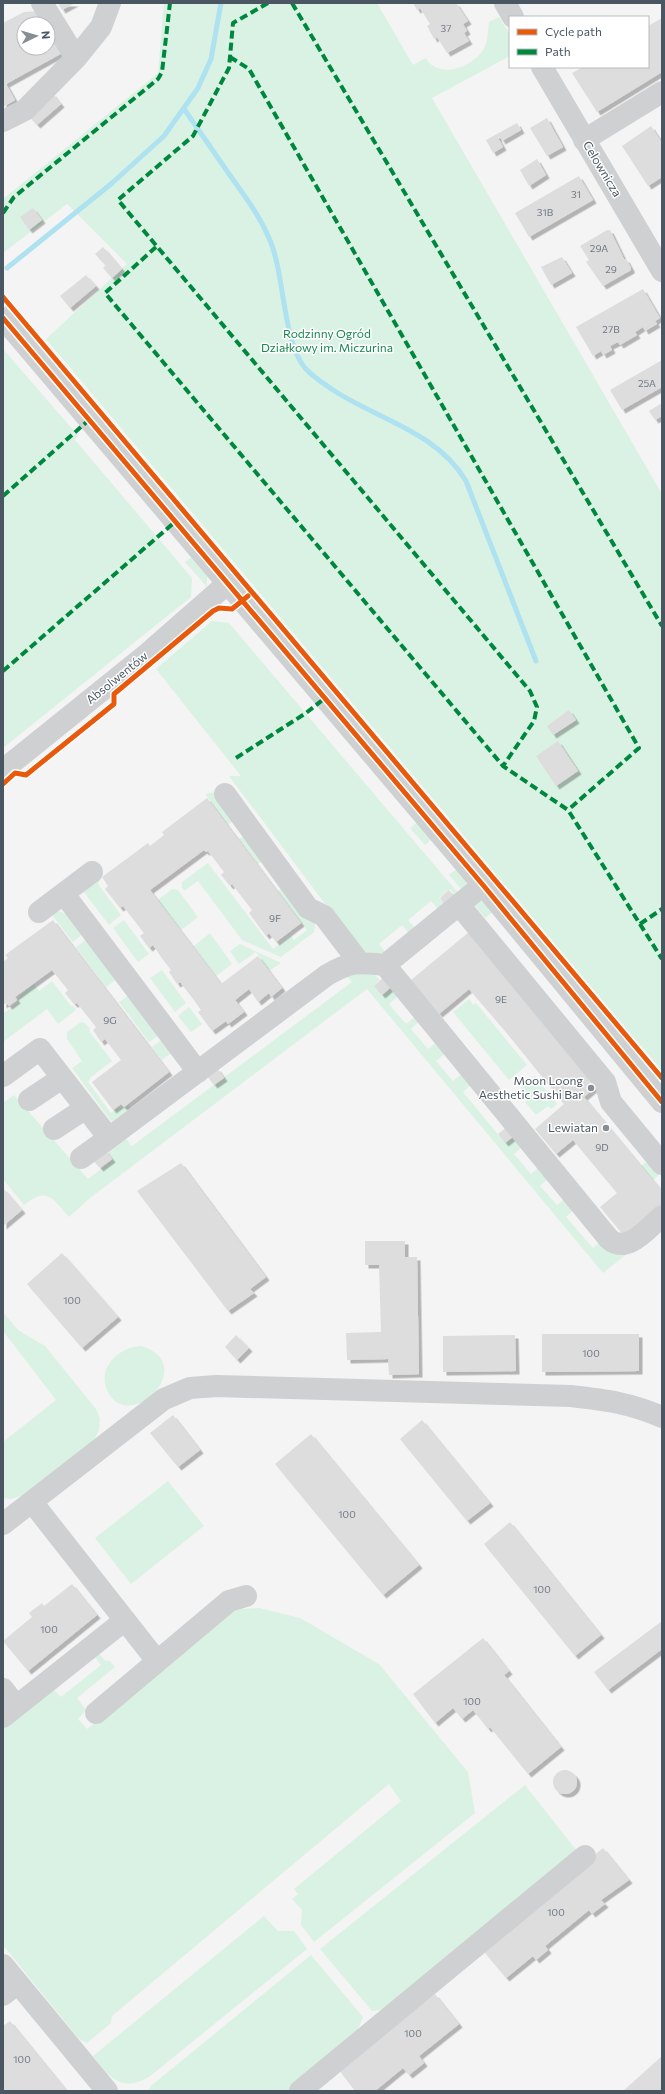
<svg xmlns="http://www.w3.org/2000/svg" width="665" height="2094" font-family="Commissioner,sans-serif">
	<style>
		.green { fill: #d9f2e3 }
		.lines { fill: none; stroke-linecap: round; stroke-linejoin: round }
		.stream { stroke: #aee2f0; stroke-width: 5 }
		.building { fill: #ddddde; fill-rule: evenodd; filter: url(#shadow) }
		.minor { stroke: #ced0d2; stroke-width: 22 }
		.quiet { stroke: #00873e; stroke-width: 4; stroke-dasharray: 8 4; stroke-linecap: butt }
		.cycleway-casing { stroke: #fff; stroke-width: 8 }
		.cycleway { stroke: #e8590c; stroke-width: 5 }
		.poi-dot { fill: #868d94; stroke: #fff; stroke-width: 1.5 }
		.labels { text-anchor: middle; stroke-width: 3; stroke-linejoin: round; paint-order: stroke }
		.number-label { font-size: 10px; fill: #707881 }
		.street-label { font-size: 12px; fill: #4a5661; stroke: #fff }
		.park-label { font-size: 12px; fill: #17864f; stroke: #fff }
		.poi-label { font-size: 12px; fill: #4a5661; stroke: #fff; text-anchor: end }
	</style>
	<defs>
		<filter id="shadow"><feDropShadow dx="3.5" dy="3.5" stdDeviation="0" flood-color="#0004"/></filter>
	</defs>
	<rect width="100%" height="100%" fill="#f4f4f4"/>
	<path class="green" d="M 164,3 L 377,3 L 413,65 L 426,58 C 427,60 429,64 432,65 C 449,78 480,62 486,44 C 488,37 488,29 489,22 L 499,17 L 510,35 L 510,56 L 432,98 L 662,494 L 662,1071 L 46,339 L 127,264 L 67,204 L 3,253 L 3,199 L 158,73 Z
		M 3,349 L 75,432 L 78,436 L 75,440 L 192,578 L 191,597 L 3,748 Z
		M 194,555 L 207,571 L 207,587 L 185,562 Z
		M 212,621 L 229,623 L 459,894 L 457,898 L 450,889 L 439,898 L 447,907 L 441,912 L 431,901 L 408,920 L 418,932 L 412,937 L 402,925 L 379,944 L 386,953 L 371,954 L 359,949 L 229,776 L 241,776 L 156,669 Z
		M 215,792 L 236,819 L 228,825 L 205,794 Z
		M 419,821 L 433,838 L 425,845 L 410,828 Z
		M 247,834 L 265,859 L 258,864 L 239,839 Z
		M 208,863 L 273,949 L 291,936 L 294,940 L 307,930 L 278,891 L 286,885 L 315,925 L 314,932 L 281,957 L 242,940 L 198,881 L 184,891 L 182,887 L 182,882 Z
		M 458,868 C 465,877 470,881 464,892 L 449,875 Z
		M 98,873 L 101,878 L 98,884 L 121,915 L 109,925 L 80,887 Z
		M 172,889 L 178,890 L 198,917 L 181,930 L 158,900 Z
		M 481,901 L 489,904 L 494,911 L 485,918 L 473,903 Z
		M 56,910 L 68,915 L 83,934 L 73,942 L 49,911 Z
		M 124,920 L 149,954 L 138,962 L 113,928 Z
		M 210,933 L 232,964 L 216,976 L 194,946 Z
		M 87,939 L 117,979 L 106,987 L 76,947 Z
		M 240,944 L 281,963 L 269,971 L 256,952 L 239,964 L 230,951 Z
		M 162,970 L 186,1003 L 175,1012 L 150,978 Z
		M 352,972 L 374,974 L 380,980 L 374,986 L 382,995 L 392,987 L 399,995 L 389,1004 L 406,1024 L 417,1015 L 421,1020 L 411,1029 L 428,1049 L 438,1041 L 447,1052 L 436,1061 L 453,1081 L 464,1072 L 473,1083 L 463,1092 L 505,1143 L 516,1135 L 524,1145 L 514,1154 L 531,1174 L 541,1165 L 550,1177 L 540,1186 L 557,1205 L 567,1197 L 576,1208 L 566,1217 L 593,1248 L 603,1240 L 632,1250 L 603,1273 L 367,989 L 90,1198 L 69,1217 C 52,1198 48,1186 24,1205 L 3,1179 L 3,1103 L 14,1095 L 88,1179 L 113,1160 L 105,1149 L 124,1136 L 132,1146 L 352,982 L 347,976 Z
		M 52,981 L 71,1006 L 73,1006 L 76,1010 L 58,1024 L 47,1009 L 3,1042 L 3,1014 L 18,1002 L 18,997 L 34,984 L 39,991 Z
		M 129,995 L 159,1035 L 149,1042 L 119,1002 Z
		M 469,999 L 473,1005 L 476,1003 L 527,1065 L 509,1080 L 453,1012 Z
		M 189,1007 L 202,1024 L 191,1032 L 178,1016 Z
		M 81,1022 L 85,1023 L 90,1029 L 89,1031 L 112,1061 L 91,1077 L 88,1082 L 111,1113 L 119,1107 L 124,1108 L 128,1105 L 131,1108 L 114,1121 L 111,1121 L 72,1068 L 82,1061 L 67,1039 L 67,1032 Z
		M 161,1040 L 171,1053 L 162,1060 L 152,1047 Z
		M 535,1076 L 557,1104 L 551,1109 L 548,1106 L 536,1115 L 525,1102 L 530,1098 L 521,1088 Z
		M 647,1161 L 659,1175 L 653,1180 L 641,1166 Z
		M 3,1312 L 18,1330 L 45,1346 L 96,1409 L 100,1419 L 99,1430 L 94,1440 L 23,1495 L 11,1499 L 3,1498 L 3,1442 L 56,1400 L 3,1331 Z
		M 141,1346 C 198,1363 136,1429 111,1397 C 93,1373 116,1347 141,1346 Z
		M 168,1481 L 204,1526 L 131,1584 L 95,1538 Z
		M 259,1608 L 300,1618 L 379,1664 L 468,1772 L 475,1813 L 314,1942 L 301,1925 L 302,1910 L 292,1899 L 298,1894 L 294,1889 L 401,1801 L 389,1784 L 112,2016 L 111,2023 L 87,2043 L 79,2039 L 3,1945 L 3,1727 L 53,1689 L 61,1697 L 101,1665 L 94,1656 L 97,1651 L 105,1661 L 110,1661 L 115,1667 L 77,1698 L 86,1710 L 78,1719 L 87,1729 L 230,1612 L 240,1609 Z
		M 525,1785 L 581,1856 L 393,2008 L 372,2011 L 320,1949 Z
		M 264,1916 L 278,1931 L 294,1931 L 307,1949 L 149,2077 C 120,2093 110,2077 93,2056 Z
		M 311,1955 L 363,2017 L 355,2037 L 292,2091 L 147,2091 L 152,2085 Z"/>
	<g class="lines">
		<path class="stream" d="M 184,109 C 201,133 217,157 234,181 C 247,199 260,217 269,238 C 285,273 282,340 305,368 C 313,377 323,383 333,390 C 379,420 437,432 466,481 L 536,661
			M 7,268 L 111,184 L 164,136 L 198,88 L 211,59 L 221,3"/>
	</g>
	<path class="building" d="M 58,3 L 75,3 L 62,10 Z
		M 413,3 L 456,3 L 468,21 L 463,24 L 467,31 L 464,33 L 469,41 L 447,53 L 437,37 L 434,39 L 427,26 L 430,24 L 420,8 L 417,10 Z
		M 43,11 L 64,52 L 6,84 L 15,100 L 3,107 L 3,23 L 24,12 ZM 24,24 L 48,24 L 48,48 L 24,48 Z
		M 662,18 L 662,72 L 597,112 L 572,73 L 583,67 L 648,67 L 648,26 Z
		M 52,93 L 61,104 L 37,125 L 27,114 Z
		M 547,118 L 563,147 L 547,156 L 530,128 Z
		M 517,123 L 521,130 L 502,141 L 500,137 L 498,138 L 503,147 L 493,153 L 486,140 Z
		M 651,126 L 662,143 L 662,177 L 648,186 L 622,146 Z
		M 537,159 L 546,175 L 529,186 L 520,170 Z
		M 579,176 L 593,200 L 529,237 L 515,213 Z
		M 33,208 L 42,220 L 29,230 L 20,217 Z
		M 607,230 L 610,230 L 624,259 L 626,259 L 631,268 L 631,270 L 603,286 L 586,262 L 589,260 L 580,246 Z
		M 103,247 L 122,269 L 112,278 L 103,268 L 106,265 L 95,254 Z
		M 562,257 L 572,273 L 551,285 L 541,267 Z
		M 86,275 L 96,286 L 70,308 L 60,296 Z
		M 643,289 L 660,318 L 655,321 L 657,324 L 645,331 L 643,327 L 635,332 L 637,335 L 620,345 L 618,342 L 610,346 L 612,350 L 603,355 L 601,351 L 593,356 L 576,327 Z
		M 662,360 L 662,387 L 622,410 L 610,390 Z
		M 662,403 L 662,416 L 655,420 L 649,411 Z
		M 569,710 L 576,720 L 553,735 L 547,726 Z
		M 558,741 L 578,771 L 556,786 L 536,756 Z
		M 207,798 L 301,923 L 276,942 L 269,933 L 266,936 L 249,913 L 252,910 L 232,884 L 230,886 L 221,875 L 224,872 L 208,851 L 206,852 L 204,850 L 150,890 L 221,984 L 258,956 L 282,988 L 271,997 L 269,993 L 258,1002 L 249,989 L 235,1000 L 244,1012 L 228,1024 L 226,1021 L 212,1031 L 198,1012 L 201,1010 L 194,1000 L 180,982 L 177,984 L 169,972 L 171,970 L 161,957 L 153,945 L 149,948 L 140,936 L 144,933 L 123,906 L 120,908 L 105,889 L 108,886 L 102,877 L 148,843 L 150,846 L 164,835 L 162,832 Z
		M 449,890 L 454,896 L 444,904 L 440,898 Z
		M 53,920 L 169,1072 L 124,1107 L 121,1104 L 113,1110 L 92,1082 L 121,1060 L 105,1039 L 101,1042 L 93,1030 L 96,1027 L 77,1003 L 74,1004 L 65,993 L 68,990 L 52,970 L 15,997 L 17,1000 L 9,1006 L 6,1003 L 3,1005 L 3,962 L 8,958 L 5,955 Z
		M 469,932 L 597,1086 L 584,1097 L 662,1191 L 662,1208 L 626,1238 L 600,1207 L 617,1193 L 573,1140 L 556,1154 L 535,1129 L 564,1104 L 506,1032 L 469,989 L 439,1014 L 411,980 Z
		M 383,978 L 391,987 L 382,995 L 374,986 Z
		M 217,1068 L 224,1078 L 214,1085 L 207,1076 Z
		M 507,1127 L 514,1136 L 505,1143 L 498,1134 Z
		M 105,1150 L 112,1159 L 100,1168 L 92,1159 Z
		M 181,1163 L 266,1277 L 250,1289 L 254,1293 L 228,1311 L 137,1191 Z
		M 3,1188 L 22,1210 L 3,1226 Z
		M 365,1241 L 405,1241 L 405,1257 L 417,1257 L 419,1374 L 389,1375 L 388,1359 L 347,1360 L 346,1333 L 381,1332 L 379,1265 L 365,1265 Z
		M 62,1253 L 118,1317 L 82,1348 L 27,1284 Z
		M 542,1334 L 639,1334 L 639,1371 L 542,1372 Z
		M 236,1335 L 249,1348 L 237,1360 L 225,1347 Z
		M 515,1335 L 516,1371 L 443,1372 L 443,1336 Z
		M 173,1415 L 200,1450 L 178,1467 L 150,1433 Z
		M 422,1420 L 490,1503 L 467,1521 L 400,1439 Z
		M 311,1434 L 419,1565 L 383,1595 L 275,1464 Z
		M 510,1522 L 601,1635 L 575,1656 L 484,1544 Z
		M 72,1584 L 97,1615 L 28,1671 L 3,1641 L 32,1617 L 29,1613 L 42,1603 L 44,1606 Z
		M 662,1621 L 662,1649 L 608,1690 L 594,1672 Z
		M 483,1638 L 509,1671 L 504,1675 L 561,1747 L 528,1774 L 490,1727 L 488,1729 L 473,1710 L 462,1719 L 453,1708 L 435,1723 L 413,1694 Z
		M553 1782a12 12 0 1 1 24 0a12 12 0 1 1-24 0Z
		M 603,1848 L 629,1880 L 601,1900 L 605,1904 L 592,1914 L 589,1910 L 545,1946 L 548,1950 L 536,1960 L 533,1956 L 506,1978 L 481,1948 Z
		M 435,1994 L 459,2024 L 419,2056 L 424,2063 L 409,2075 L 403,2068 L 375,2091 L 355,2091 L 339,2070 Z
		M 10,2021 L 67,2091 L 3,2091 L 3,2026 Z
		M 662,2056 L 662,2088 L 658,2091 L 623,2091 Z"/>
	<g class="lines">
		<path class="minor" d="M 505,3 L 513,17
			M 76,58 L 101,27 L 110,3
			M 542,67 L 662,271
			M 3,121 L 25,110 L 76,58 L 42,3
			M 584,140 L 662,92
			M 3,318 L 483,885 L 662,1102
			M 3,770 L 147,654 L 228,583
			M 225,794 L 308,908 L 324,916 L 359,962
			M 64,894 L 198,1072
			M 460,906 L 605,1082 L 611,1102 L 662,1164
			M 39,912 L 92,872
			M 385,965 L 609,1239 C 627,1255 648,1228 662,1216
			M 3,1076 L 40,1049 L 109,1138 L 327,975 C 352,961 357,962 385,965 L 483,885
			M 29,1100 L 62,1078
			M 54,1129 L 86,1108
			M 81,1158 L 109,1138
			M 32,1502 L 157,1661
			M 3,1524 L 164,1399 L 190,1388 L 216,1386 L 571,1396 C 606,1400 630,1403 662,1417
			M 3,1689 L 16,1706
			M 96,1713 L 229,1601 L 246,1596
			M 3,1717 L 125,1620
			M 3,1965 L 107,2091
			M 3,1995 L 18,1983
			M 300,2091 L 585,1856"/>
		<path class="quiet" d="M 268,3 L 233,23 L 229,68 L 193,136 L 118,200 L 530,691 L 537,707 L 534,721 L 503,766
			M 292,3 L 662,626
			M 230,57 L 249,69 L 639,748 L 568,810
			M 3,213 L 14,197 L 158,79 L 162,72 L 170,3
			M 156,247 L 105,293 L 503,766 L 568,810 L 662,959
			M 3,496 L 90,419
			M 3,671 L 176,521
			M 236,758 L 306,713 L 325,698
			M 640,924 L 662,909"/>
		<defs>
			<path id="cycleway" d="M 3,297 L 662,1078
				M 3,318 L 483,885 L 662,1102
				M 3,784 L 15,773 L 26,775 L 114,704 L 114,694 L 213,611 L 219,608 L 232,609 L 248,596"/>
		</defs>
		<use href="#cycleway" class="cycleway-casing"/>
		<use href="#cycleway" class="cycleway"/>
	</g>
	<g class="poi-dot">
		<circle cx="591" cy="1088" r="4"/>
		<circle cx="606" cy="1128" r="4"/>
	</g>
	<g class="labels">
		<g class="number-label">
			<text x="446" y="32">37</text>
			<text x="576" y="198">31</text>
			<text x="545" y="216">31B</text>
			<text x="599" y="252">29A</text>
			<text x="611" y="273">29</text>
			<text x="611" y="333">27B</text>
			<text x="647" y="387">25A</text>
			<text x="275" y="922">9F</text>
			<text x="501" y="1003">9E</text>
			<text x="110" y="1024">9G</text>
			<text x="602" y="1151">9D</text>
			<text x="72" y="1304">100</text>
			<text x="591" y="1357">100</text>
			<text x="347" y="1518">100</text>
			<text x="542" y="1593">100</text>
			<text x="49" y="1633">100</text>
			<text x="472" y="1705">100</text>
			<text x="556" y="1916">100</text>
			<text x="413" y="2037">100</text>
			<text x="22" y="2063">100</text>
		</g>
		<g class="street-label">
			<text transform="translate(602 169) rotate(59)" y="4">Celownicza</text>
			<text transform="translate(117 678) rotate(-39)" y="4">Absolwentów</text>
		</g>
		<g class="park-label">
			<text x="327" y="338">Rodzinny Ogród<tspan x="327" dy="14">Działkowy im. Miczurina</tspan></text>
		</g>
		<g class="poi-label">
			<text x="583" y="1085">Moon Loong<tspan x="583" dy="14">Aesthetic Sushi Bar</tspan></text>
			<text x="598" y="1132">Lewiatan</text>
		</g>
	</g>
	<rect width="665" height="2094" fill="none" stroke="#4a5661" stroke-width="8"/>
	<rect x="509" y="16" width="140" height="52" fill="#ffffff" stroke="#b7bbc0"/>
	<rect x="517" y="29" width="20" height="6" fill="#e8590c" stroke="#b7bbc0"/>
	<text x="545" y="36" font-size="12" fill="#4a5661">Cycle path</text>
	<rect x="517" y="49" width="20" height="6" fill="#00873e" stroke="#b7bbc0"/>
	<text x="545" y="56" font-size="12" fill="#4a5661">Path</text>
	<g transform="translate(36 36) rotate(85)"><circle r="19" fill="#ffffff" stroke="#b7bbc0"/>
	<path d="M0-3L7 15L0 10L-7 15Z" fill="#868d94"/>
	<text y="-6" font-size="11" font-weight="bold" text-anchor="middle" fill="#4a5661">N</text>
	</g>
</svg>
